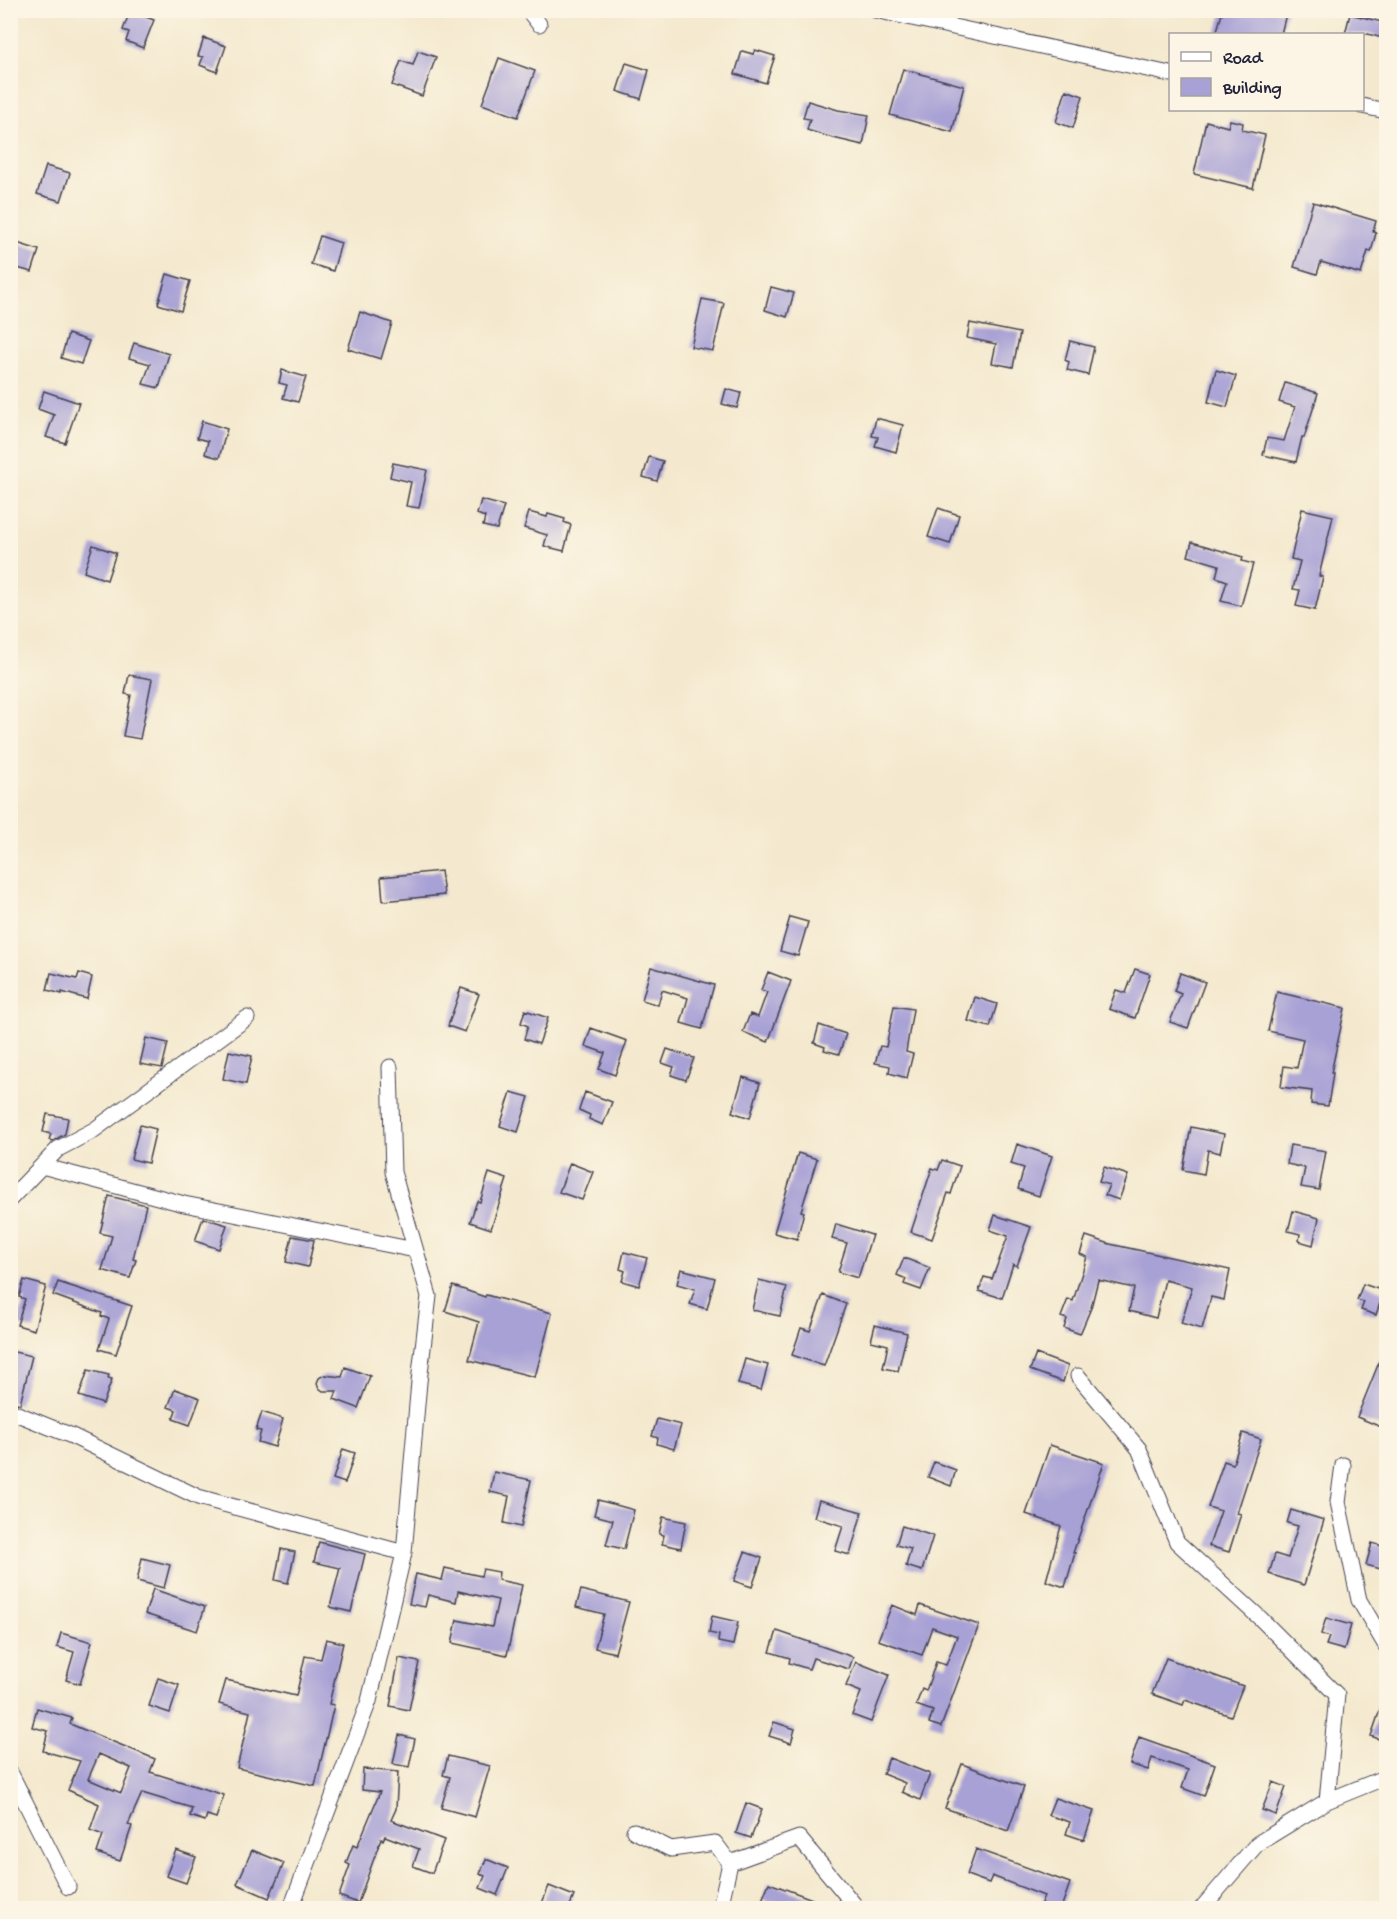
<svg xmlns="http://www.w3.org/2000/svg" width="1397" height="1919" font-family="'Gochi Hand',sans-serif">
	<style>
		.building { fill: #a8a1d5; fill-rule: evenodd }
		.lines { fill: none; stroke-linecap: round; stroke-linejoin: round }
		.street-casing { stroke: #424051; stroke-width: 17 }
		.street { stroke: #fff; stroke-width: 15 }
	</style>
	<rect width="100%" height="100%" fill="#fcf5e5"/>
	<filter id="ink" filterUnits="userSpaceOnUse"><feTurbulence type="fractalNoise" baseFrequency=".0167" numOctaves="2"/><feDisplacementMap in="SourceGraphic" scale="12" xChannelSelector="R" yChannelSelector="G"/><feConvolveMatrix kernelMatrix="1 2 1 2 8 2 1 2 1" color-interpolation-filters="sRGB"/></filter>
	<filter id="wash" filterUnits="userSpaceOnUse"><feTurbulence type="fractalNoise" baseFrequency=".008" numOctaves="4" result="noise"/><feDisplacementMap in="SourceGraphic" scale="24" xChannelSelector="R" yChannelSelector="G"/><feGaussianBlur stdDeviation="1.35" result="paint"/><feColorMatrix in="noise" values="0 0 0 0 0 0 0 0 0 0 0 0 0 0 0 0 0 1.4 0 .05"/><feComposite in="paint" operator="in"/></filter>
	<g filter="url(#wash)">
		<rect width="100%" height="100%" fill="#f4e9ce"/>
		<g id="blocks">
			<path class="building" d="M 1223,10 L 1287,10 L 1281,34 L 1216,34 Z
				M 130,11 L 154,20 L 143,48 L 126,41 L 129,32 L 123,30 Z
				M 1350,14 L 1386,23 L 1386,39 L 1368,34 L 1345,34 Z
				M 204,38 L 226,46 L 217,72 L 200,65 L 203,57 L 198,56 Z
				M 755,50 L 775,56 L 766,83 L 735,74 L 742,51 L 753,54 Z
				M 418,51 L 436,57 L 422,96 L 392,85 L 401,61 L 413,65 Z
				M 499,58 L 535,71 L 518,117 L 482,104 Z
				M 626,63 L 649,70 L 641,99 L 617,91 Z
				M 903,69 L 964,86 L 952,132 L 890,115 Z
				M 1066,90 L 1083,96 L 1073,128 L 1056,122 Z
				M 808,101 L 838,110 L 869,115 L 863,145 L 833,138 L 807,130 L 810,119 L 803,118 Z
				M 1230,120 L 1243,123 L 1242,130 L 1265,135 L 1253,188 L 1194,174 L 1206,121 L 1228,127 Z
				M 46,166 L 70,173 L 61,201 L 37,194 Z
				M 1313,202 L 1376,221 L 1373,232 L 1376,233 L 1371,252 L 1368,251 L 1361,274 L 1321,262 L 1317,274 L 1294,267 Z
				M 320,236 L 341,243 L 333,271 L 311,264 Z
				M 17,243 L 39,250 L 32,272 L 10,266 Z
				M 167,274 L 190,281 L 181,311 L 158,304 Z
				M 771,287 L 794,293 L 787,317 L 765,310 Z
				M 702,299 L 724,303 L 713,351 L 691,347 Z
				M 360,312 L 392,323 L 381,359 L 348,349 Z
				M 970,323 L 1020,333 L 1013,367 L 992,363 L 996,344 L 967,338 Z
				M 68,334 L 89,341 L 81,364 L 61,358 Z
				M 1070,341 L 1094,347 L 1088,375 L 1067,370 L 1069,362 L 1065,360 Z
				M 134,343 L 169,354 L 159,388 L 143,384 L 150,364 L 129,358 Z
				M 282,370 L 306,377 L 298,402 L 283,398 L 287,385 L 279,383 Z
				M 1216,370 L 1236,376 L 1227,407 L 1208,402 Z
				M 1285,383 L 1318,393 L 1304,438 L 1302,437 L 1296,462 L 1263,455 L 1267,438 L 1284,441 L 1295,407 L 1279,402 Z
				M 726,389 L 741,393 L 737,408 L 722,404 Z
				M 44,391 L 79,403 L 65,443 L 46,437 L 54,415 L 38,409 Z
				M 876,418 L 903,425 L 896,452 L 875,446 L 878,437 L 872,436 Z
				M 202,421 L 227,429 L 219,458 L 205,454 L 208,441 L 197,438 Z
				M 649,457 L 663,461 L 657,481 L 643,477 Z
				M 393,463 L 427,470 L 419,508 L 406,506 L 411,482 L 390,477 Z
				M 481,500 L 504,506 L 497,529 L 483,526 L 485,517 L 477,514 Z
				M 938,508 L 959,515 L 950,544 L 928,537 Z
				M 1302,509 L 1333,516 L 1319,576 L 1323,577 L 1315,610 L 1296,606 L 1300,590 L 1293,589 L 1300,561 L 1291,559 Z
				M 529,512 L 547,517 L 548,514 L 565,519 L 564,522 L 571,525 L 564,551 L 544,546 L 547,535 L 524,528 Z
				M 1192,542 L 1243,557 L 1242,561 L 1253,564 L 1241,606 L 1221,601 L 1227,581 L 1216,577 L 1219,565 L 1188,556 Z
				M 93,545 L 116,553 L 107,580 L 84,572 Z
				M 129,675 L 152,679 L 140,739 L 123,736 L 131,695 L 125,694 Z
				M 441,871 L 444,895 L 383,901 L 381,877 Z
				M 790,917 L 808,922 L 798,956 L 780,951 Z
				M 651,967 L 714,985 L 702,1029 L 681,1023 L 688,998 L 662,990 L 658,1005 L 642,1000 Z
				M 1135,969 L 1150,974 L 1135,1018 L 1109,1009 L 1116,990 L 1126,993 Z
				M 768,972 L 791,981 L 768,1042 L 743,1032 L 750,1014 L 758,1017 L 767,992 L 761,990 Z
				M 51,973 L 77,979 L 79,973 L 92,977 L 87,999 L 62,992 L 62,994 L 47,990 Z
				M 1180,973 L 1205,982 L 1188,1028 L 1170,1022 L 1181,994 L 1174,991 Z
				M 461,988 L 479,994 L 465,1032 L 448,1026 Z
				M 1277,992 L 1345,1008 L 1331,1073 L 1333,1073 L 1328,1106 L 1311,1104 L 1312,1091 L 1281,1087 L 1284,1066 L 1297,1068 L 1303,1039 L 1268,1031 Z
				M 975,997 L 997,1004 L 990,1027 L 968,1021 Z
				M 894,1006 L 913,1009 L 906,1052 L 913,1054 L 907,1078 L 889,1073 L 890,1066 L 875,1063 L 880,1046 L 886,1047 Z
				M 525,1010 L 548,1018 L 539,1044 L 524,1039 L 528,1026 L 521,1023 Z
				M 819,1025 L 846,1034 L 839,1054 L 824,1050 L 825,1047 L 814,1043 Z
				M 591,1028 L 627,1041 L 615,1075 L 599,1069 L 605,1053 L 585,1046 Z
				M 146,1038 L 168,1043 L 162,1068 L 140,1064 Z
				M 667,1049 L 694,1058 L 686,1080 L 671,1075 L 674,1067 L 662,1063 Z
				M 229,1051 L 252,1056 L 246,1084 L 223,1079 Z
				M 743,1077 L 760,1083 L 750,1118 L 732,1112 Z
				M 511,1092 L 529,1097 L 518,1132 L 500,1126 Z
				M 585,1092 L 612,1102 L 603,1125 L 589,1119 L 590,1115 L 579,1110 Z
				M 47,1114 L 68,1118 L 65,1134 L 53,1141 L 49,1140 L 51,1134 L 43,1132 Z
				M 140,1125 L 156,1129 L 148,1163 L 131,1159 Z
				M 1191,1127 L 1224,1134 L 1220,1153 L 1208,1150 L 1204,1174 L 1183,1170 Z
				M 1017,1144 L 1052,1156 L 1039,1196 L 1018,1189 L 1024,1168 L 1011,1164 Z
				M 1290,1145 L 1326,1151 L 1319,1190 L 1301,1187 L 1305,1168 L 1287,1164 Z
				M 798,1153 L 817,1159 L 801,1211 L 804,1212 L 797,1239 L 774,1233 Z
				M 942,1160 L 960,1166 L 951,1194 L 948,1193 L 932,1239 L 911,1232 L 932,1168 L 938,1170 Z
				M 570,1163 L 593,1172 L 582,1200 L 559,1192 Z
				M 1104,1167 L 1128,1175 L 1119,1200 L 1105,1195 L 1109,1185 L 1099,1182 Z
				M 489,1173 L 507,1179 L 491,1229 L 470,1222 L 477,1201 L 480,1202 Z
				M 109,1196 L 146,1205 L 133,1259 L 136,1260 L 130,1278 L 102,1270 L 112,1236 L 100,1233 Z
				M 1293,1211 L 1319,1218 L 1313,1245 L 1299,1241 L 1300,1234 L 1288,1231 Z
				M 995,1215 L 1031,1227 L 1017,1266 L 1013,1264 L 1002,1298 L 979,1291 L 984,1277 L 992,1279 L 1008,1236 L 990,1230 Z
				M 203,1218 L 227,1225 L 219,1249 L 195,1241 Z
				M 836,1224 L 872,1235 L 858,1278 L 838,1272 L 847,1243 L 832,1239 Z
				M 292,1236 L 314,1240 L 308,1267 L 286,1262 Z
				M 1086,1236 L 1110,1244 L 1230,1270 L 1224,1300 L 1211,1297 L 1202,1329 L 1181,1323 L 1192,1287 L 1165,1280 L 1156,1318 L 1129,1311 L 1134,1288 L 1098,1280 L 1091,1308 L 1080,1334 L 1064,1328 L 1067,1319 L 1061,1317 L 1068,1299 L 1073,1301 L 1087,1257 L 1080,1254 Z
				M 624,1252 L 647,1258 L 639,1286 L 622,1281 L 625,1271 L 620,1269 Z
				M 904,1258 L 930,1268 L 921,1290 L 904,1284 L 906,1279 L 897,1275 Z
				M 681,1269 L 715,1278 L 707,1309 L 690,1304 L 695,1289 L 677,1284 Z
				M 24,1280 L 46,1286 L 34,1330 L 17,1325 L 25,1299 L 19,1297 Z
				M 759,1280 L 787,1287 L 780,1316 L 752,1310 Z
				M 58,1282 L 132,1306 L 116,1354 L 99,1349 L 109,1319 L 101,1316 L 102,1313 L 53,1295 Z
				M 1363,1284 L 1384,1291 L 1376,1315 L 1361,1310 L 1364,1302 L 1357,1300 Z
				M 453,1286 L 485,1297 L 486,1295 L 552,1313 L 535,1377 L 469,1360 L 479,1322 L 445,1311 Z
				M 823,1295 L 846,1304 L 824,1366 L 792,1355 L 801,1328 L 810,1331 Z
				M 875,1325 L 907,1333 L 898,1371 L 883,1368 L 888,1345 L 871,1341 Z
				M 1386,1345 L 1386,1429 L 1357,1417 Z
				M 10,1351 L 32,1356 L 20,1404 L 10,1401 Z
				M 1036,1354 L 1068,1366 L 1063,1382 L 1030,1370 Z
				M 745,1359 L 768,1365 L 761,1390 L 738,1384 Z
				M 345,1367 L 370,1376 L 358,1408 L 334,1399 L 337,1391 L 323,1391 L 319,1388 L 317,1383 L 319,1378 L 324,1375 L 342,1377 Z
				M 88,1370 L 109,1375 L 108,1378 L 112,1379 L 103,1404 L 79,1396 Z
				M 175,1389 L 200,1398 L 190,1425 L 173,1419 L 176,1410 L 168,1407 Z
				M 262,1412 L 283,1419 L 275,1447 L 258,1442 L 261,1431 L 256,1430 Z
				M 657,1419 L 681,1425 L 674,1449 L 657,1444 L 658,1438 L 652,1436 Z
				M 1243,1433 L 1261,1439 L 1237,1513 L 1241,1514 L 1229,1552 L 1209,1546 L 1221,1511 L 1208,1507 L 1224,1461 L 1233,1464 Z
				M 1050,1445 L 1104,1463 L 1073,1553 L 1075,1553 L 1065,1587 L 1046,1581 L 1061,1526 L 1026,1514 Z
				M 343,1449 L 355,1453 L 345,1483 L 333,1479 Z
				M 934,1462 L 956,1470 L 951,1486 L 928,1477 Z
				M 494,1472 L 531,1480 L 521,1527 L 504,1523 L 509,1496 L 490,1492 Z
				M 598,1500 L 634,1510 L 624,1549 L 606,1545 L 613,1520 L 594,1515 Z
				M 819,1500 L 862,1512 L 850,1555 L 835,1551 L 843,1526 L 814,1517 Z
				M 1291,1510 L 1324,1520 L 1304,1585 L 1269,1574 L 1275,1554 L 1288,1558 L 1298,1526 L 1287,1523 Z
				M 663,1517 L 686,1522 L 681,1548 L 662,1544 L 664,1535 L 659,1534 Z
				M 902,1526 L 933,1536 L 922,1571 L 906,1566 L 911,1549 L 896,1545 Z
				M 319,1542 L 365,1554 L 351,1612 L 330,1607 L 340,1568 L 314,1562 Z
				M 1372,1543 L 1386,1547 L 1381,1569 L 1366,1565 Z
				M 281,1549 L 295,1552 L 288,1583 L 275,1580 Z
				M 745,1552 L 762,1558 L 752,1587 L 734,1581 Z
				M 142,1558 L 170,1565 L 164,1588 L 137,1581 Z
				M 445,1568 L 481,1576 L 483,1569 L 499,1572 L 498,1580 L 522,1585 L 507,1655 L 452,1643 L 457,1620 L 492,1627 L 498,1600 L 458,1591 L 456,1602 L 428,1595 L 425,1607 L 409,1604 L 416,1574 L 442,1580 Z
				M 153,1589 L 205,1607 L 197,1631 L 145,1614 Z
				M 581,1590 L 629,1602 L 615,1653 L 595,1648 L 604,1614 L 576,1607 Z
				M 892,1605 L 917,1615 L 920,1605 L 979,1625 L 941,1727 L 929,1723 L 933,1711 L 916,1705 L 922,1689 L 926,1691 L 936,1662 L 946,1665 L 957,1636 L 932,1627 L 922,1655 L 878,1640 Z
				M 712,1616 L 738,1622 L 733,1645 L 718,1642 L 719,1635 L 709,1633 Z
				M 1326,1618 L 1351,1625 L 1344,1650 L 1326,1645 L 1329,1637 L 1321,1634 Z
				M 777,1631 L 853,1657 L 849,1669 L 813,1658 L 809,1669 L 789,1663 L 790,1658 L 770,1652 Z
				M 61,1633 L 92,1642 L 80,1684 L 66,1680 L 74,1652 L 57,1647 Z
				M 326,1639 L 343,1643 L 329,1704 L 334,1705 L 315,1786 L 237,1768 L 250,1712 L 219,1704 L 226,1680 L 296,1696 L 305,1656 L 321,1659 Z
				M 399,1658 L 419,1662 L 409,1710 L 390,1706 Z
				M 1166,1658 L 1243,1686 L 1231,1716 L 1185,1700 L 1183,1705 L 1152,1694 Z
				M 856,1662 L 889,1675 L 871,1722 L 852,1715 L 861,1692 L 846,1686 Z
				M 158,1678 L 179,1685 L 170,1713 L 149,1706 Z
				M 1384,1698 L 1386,1698 L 1386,1742 L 1371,1736 Z
				M 37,1708 L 72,1718 L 70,1724 L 155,1759 L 150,1772 L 224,1795 L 216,1818 L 207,1815 L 205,1821 L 190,1816 L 192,1808 L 142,1793 L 128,1825 L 132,1826 L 120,1861 L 97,1853 L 103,1835 L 90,1830 L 99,1804 L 68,1790 L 80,1761 L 43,1751 L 48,1731 L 32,1727 ZM 99,1754 L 131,1768 L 121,1793 L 88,1779 Z
				M 774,1722 L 795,1729 L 791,1743 L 769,1736 Z
				M 399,1735 L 415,1739 L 409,1767 L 393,1764 Z
				M 1139,1737 L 1215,1764 L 1204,1796 L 1182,1788 L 1188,1770 L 1152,1758 L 1148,1770 L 1130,1764 Z
				M 448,1756 L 490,1766 L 475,1817 L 441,1808 L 450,1777 L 443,1775 Z
				M 889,1758 L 930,1774 L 920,1800 L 902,1792 L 905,1783 L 883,1774 Z
				M 962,1764 L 1024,1787 L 1008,1831 L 945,1808 Z
				M 363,1769 L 398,1772 L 396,1809 L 391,1820 L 444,1840 L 432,1873 L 413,1866 L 419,1849 L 385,1836 L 383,1840 L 381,1839 L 358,1903 L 339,1896 L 350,1865 L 346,1863 L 353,1845 L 357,1847 L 380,1792 L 362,1790 Z
				M 1273,1782 L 1286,1787 L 1276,1815 L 1262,1810 Z
				M 1055,1798 L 1094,1811 L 1084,1840 L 1066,1834 L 1070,1822 L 1048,1815 Z
				M 746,1803 L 762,1809 L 751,1838 L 736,1833 Z
				M 976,1849 L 1070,1883 L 1061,1908 L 1039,1908 L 1044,1896 L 992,1876 L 989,1883 L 967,1875 Z
				M 176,1850 L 196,1857 L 186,1883 L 166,1876 Z
				M 252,1850 L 284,1863 L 269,1898 L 237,1884 Z
				M 486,1859 L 508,1868 L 497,1895 L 480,1888 L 485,1876 L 480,1874 Z
				M 769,1883 L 834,1907 L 834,1908 L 786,1908 L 762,1900 Z
				M 549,1886 L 574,1896 L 569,1908 L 540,1908 Z"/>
		</g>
	</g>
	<g filter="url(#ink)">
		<use href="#blocks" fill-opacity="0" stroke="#424051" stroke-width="1.5"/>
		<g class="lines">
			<defs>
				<path id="street" d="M 528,10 L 539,24
					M 875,10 L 1170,74
					M 1362,106 L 1386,111
					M 42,1166 L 184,1204 L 415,1250
					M 10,1199 L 58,1149 L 94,1130 L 247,1018
					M 1078,1376 L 1139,1449 L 1177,1542 L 1261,1619 L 1337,1695 L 1327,1801 L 1257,1844 L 1202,1908
					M 10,1411 L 72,1436 L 198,1497 L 404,1553
					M 1343,1465 L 1338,1502 L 1359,1600 L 1386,1646
					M 10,1772 L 68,1887
					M 1327,1801 L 1386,1777
					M 634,1831 L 671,1849 L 715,1843 L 730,1863 L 720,1908
					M 730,1863 L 799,1838 L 857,1908
					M 291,1908 L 369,1701 L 404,1553 L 419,1382 L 429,1296 L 393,1172 L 390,1067"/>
			</defs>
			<use href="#street" class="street-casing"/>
			<use href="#street" class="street"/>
		</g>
	</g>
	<rect width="1397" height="1919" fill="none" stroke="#fcf5e5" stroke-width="36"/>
	<rect x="1169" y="33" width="195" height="78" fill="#fcf5e5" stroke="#a5a1a1" stroke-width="1.5"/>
	<rect x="1181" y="52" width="30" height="9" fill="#ffffff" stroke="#a5a1a1" stroke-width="1.5"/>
	<text x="1223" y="63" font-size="18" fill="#22223b">Road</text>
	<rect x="1181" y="78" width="30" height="18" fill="#a8a1d5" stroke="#a5a1a1" stroke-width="1.5"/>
	<text x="1223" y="93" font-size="18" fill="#22223b">Building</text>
</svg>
